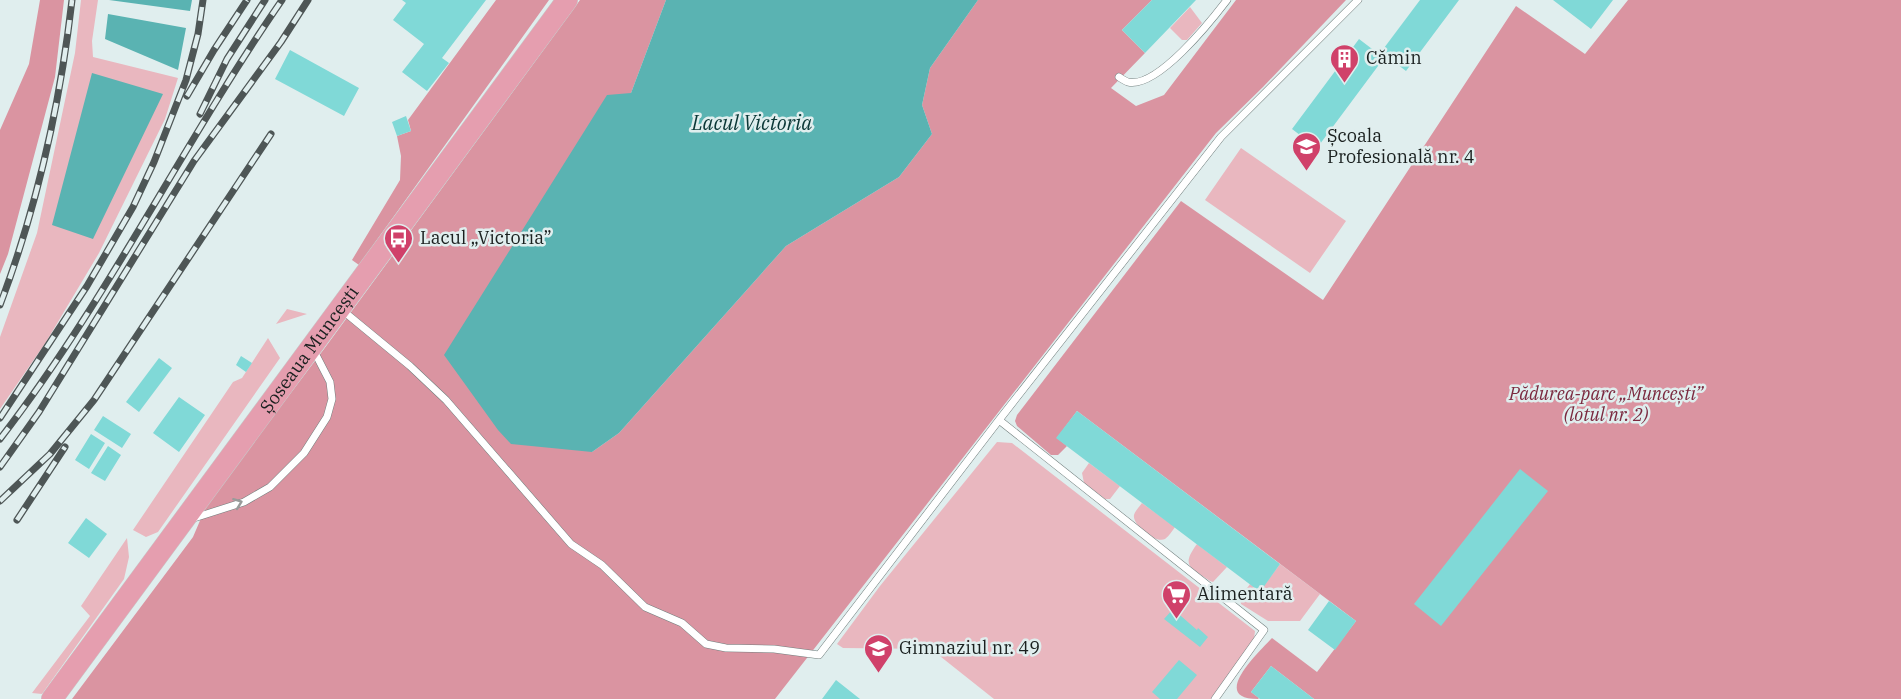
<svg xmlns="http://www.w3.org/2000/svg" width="1901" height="699" font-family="'IBM Plex Serif',serif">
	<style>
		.green { fill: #e9b7bf }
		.forest { fill: #da94a1 }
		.water { fill: #5ab3b2 }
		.building { fill: #80d9d7 }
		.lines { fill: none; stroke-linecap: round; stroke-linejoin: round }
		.lane-casing { stroke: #717e7d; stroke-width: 8 }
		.primary-casing { stroke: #c8c9c9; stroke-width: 22 }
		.lane { stroke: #fff; stroke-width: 7 }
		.primary { stroke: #e59eaf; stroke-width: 21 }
		.rail-casing { stroke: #4e5656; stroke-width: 7 }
		.rail { stroke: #e0eeee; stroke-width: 4.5; stroke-dasharray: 14; stroke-linecap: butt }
		.oneway { stroke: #989b9a }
		.labels { text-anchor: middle; stroke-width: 5; stroke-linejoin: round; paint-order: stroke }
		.poi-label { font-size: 18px; fill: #1a201f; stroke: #e0eeee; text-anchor: start }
		.street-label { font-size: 18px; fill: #1a201f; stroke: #e0eeee }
		.park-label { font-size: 18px; font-style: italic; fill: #7b293f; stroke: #e0eeee }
		.water-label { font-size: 20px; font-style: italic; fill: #0a3736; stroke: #e0eeee }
	</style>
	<rect width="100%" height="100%" fill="#e0eeee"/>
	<path class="green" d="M 81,0 L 98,0 L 92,41 L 93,57 L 178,78 L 165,119 L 99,253 L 46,342 L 0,409 L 0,337 L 37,233 L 75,53 Z
		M 1190,7 L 1202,23 L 1187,40 L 1182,40 L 1170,28 Z
		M 1241,148 L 1346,221 L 1310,273 L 1205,200 Z
		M 287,309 L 307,314 L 276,324 Z
		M 268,338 L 280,358 L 158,532 L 146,537 L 133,530 L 233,382 L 242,378 Z
		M 997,442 L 1012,443 L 1255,631 L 1254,639 L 1211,699 L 994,699 L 931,649 L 843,648 L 837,644 L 880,586 Z
		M 1089,463 L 1120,486 L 1110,499 L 1105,499 L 1084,483 L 1082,473 Z
		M 1142,503 L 1175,527 C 1172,531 1169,536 1165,539 C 1156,544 1132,525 1134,515 C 1135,511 1140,506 1142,503 Z
		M 127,538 L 129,557 L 124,579 L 42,694 L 32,693 L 90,616 L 81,606 Z
		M 1197,544 L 1227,567 L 1213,582 L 1210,581 C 1191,567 1180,567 1197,544 Z
		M 1280,564 L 1320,594 L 1300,621 L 1268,621 L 1241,604 L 1240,598 L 1250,584 L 1260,591 Z"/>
	<path class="forest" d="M 40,0 L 64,0 L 55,77 L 8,254 L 0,274 L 0,130 L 29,64 Z
		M 496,0 L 549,0 L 359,265 L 352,260 L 400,180 L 401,156 L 397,136 L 411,131 L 408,120 Z
		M 580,0 L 666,0 L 631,93 L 592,452 L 619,433 L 786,246 L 899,177 L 932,134 L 922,105 L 930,68 L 978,0 L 1152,0 L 1122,30 L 1145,53 L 1111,88 L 1136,106 L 1164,95 L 1236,0 L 1346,0 L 1263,87 L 1216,133 L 775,699 L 72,699 L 193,537 L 208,502 L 324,349 Z
		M 1628,0 L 1901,0 L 1901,699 L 1314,699 L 1271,666 L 1251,692 L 1259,698 L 1258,699 C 1209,699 1258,653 1272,638 L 1317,672 L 1356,621 L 1077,411 L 1057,438 L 1067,446 L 1058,455 L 1051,455 L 1017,426 L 1015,421 L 1017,415 L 1181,201 L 1323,300 L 1516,6 L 1585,54 Z"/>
	<path class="water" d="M 109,0 L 192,0 L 190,11 Z
		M 666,0 L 978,0 L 930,68 L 922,105 L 932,134 L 899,177 L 786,246 L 619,433 L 592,452 L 511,444 L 498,430 L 444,355 L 607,95 L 631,93 Z
		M 108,14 L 186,28 L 178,70 L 105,39 Z
		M 92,73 L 163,94 L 93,239 L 52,225 Z"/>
	<path class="building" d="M 402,0 L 486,0 L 442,58 L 449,63 L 427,91 L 402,72 L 424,44 L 393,20 L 406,3 Z
		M 1152,0 L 1196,0 L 1145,53 L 1122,30 Z
		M 1420,0 L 1459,0 L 1406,71 L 1381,52 Z
		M 1553,0 L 1613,0 L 1591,29 Z
		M 1359,39 L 1384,58 L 1317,148 L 1292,129 Z
		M 290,50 L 359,88 L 344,116 L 275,79 Z
		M 406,116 L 411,131 L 397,136 L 392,122 Z
		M 241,356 L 252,363 L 246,372 L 236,365 Z
		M 159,358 L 172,368 L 139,412 L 126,402 Z
		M 179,397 L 205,415 L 179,452 L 153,433 Z
		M 1077,411 L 1280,564 L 1260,592 L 1056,438 Z
		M 103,416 L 131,434 L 122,448 L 94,430 Z
		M 91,434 L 105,443 L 89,469 L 75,460 Z
		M 108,446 L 121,455 L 105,481 L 91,473 Z
		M 1520,469 L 1548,491 L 1441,626 L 1414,604 Z
		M 86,518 L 107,534 L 89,558 L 68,543 Z
		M 1329,601 L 1356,621 L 1335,650 L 1308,630 Z
		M 1173,609 L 1197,630 L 1198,628 L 1208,637 L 1200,647 L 1164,619 Z
		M 1179,660 L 1197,675 L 1177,699 L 1160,699 L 1152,692 Z
		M 1271,666 L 1314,699 L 1260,699 L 1251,692 Z
		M 836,680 L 860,699 L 822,699 Z"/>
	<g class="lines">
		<defs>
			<path id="lane" d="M 1119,77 C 1122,79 1125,81 1128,82 C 1157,89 1211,21 1227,0
				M 342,310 L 410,366 L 446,400 L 571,544 L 602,565 L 645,607 L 682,623 L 706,644 L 726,648 L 774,649 L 819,655 L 999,420 L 1221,137 L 1358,0
				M 999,420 L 1264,630 L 1215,699
				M 191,519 L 244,502 L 270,487 L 304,453 L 327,417 L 332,399 L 330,382 L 313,349"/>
			<g id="primary">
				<path id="s1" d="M 52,699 L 567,0"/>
			</g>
		</defs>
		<use href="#lane" class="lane-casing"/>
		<use href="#primary" class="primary-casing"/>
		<use href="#lane" class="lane"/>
		<use href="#primary" class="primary"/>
		<defs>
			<path id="rail" d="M 187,96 L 214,50 L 247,0
				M 200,114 L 227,59 L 265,0
				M 0,305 C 37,207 60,105 72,0
				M 0,418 L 87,286 L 133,207 L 154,162 L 186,80 L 198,34 L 203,0
				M 0,439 C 107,301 183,143 282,0
				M 0,467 L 39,412 L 194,161 L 281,42 L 308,0
				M 0,501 L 50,454 L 94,400 L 271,134
				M 17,520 L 65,447"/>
		</defs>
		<use href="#rail" class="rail-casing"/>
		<use href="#rail" class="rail"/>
	</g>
	<defs><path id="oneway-chevron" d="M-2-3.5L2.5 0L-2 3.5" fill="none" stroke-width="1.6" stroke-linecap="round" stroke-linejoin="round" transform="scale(1.5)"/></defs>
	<use class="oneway" href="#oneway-chevron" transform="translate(238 503) rotate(-21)"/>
	<defs>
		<symbol id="building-pin" viewBox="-11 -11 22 30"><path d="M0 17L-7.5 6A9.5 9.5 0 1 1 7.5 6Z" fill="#d0416a" stroke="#e0eeee"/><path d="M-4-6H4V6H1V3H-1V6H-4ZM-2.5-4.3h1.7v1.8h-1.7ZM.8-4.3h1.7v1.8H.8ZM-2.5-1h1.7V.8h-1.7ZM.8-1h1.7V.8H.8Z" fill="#fff"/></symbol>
		<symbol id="university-pin" viewBox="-11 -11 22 30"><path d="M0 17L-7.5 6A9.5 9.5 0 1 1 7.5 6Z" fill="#d0416a" stroke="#e0eeee"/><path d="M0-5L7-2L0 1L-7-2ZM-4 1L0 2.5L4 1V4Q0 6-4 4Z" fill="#fff"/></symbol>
		<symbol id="bus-pin" viewBox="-11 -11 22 30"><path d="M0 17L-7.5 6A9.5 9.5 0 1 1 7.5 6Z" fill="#d0416a" stroke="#e0eeee"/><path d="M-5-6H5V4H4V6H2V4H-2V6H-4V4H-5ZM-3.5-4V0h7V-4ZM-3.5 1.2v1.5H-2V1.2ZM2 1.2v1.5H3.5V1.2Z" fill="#fff"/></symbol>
		<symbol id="supermarket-pin" viewBox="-11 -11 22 30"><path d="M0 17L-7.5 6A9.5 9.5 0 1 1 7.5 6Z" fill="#d0416a" stroke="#e0eeee"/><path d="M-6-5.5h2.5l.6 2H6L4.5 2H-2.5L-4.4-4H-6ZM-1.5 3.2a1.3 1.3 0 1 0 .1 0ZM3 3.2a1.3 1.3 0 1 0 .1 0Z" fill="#fff"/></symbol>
		<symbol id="school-pin" viewBox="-11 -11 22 30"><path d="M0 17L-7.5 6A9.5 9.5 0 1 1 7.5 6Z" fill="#d0416a" stroke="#e0eeee"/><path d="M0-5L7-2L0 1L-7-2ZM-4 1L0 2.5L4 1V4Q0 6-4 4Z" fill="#fff"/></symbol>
	</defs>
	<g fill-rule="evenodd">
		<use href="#building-pin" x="1328" y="42" width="33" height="45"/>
		<use href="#university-pin" x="1290" y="130" width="33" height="45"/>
		<use href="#bus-pin" x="382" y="222" width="33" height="45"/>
		<use href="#supermarket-pin" x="1160" y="578" width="33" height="45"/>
		<use href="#school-pin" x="862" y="632" width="33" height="45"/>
	</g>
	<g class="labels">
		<g class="poi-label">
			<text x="1366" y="64">Cămin</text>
			<text x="1327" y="142">Școala<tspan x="1327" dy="21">Profesională nr. 4</tspan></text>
			<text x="420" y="244">Lacul „Victoria”</text>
			<text x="1197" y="600">Alimentară</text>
			<text x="899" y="654">Gimnaziul nr. 49</text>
		</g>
		<g class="street-label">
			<text dy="6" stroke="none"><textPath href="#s1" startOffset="434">Șoseaua Muncești</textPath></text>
		</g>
		<g class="park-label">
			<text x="1606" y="400">Pădurea-parc „Muncești”<tspan x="1606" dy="21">(lotul nr. 2)</tspan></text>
		</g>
		<g class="water-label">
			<text x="752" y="130">Lacul Victoria</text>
		</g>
	</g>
</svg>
